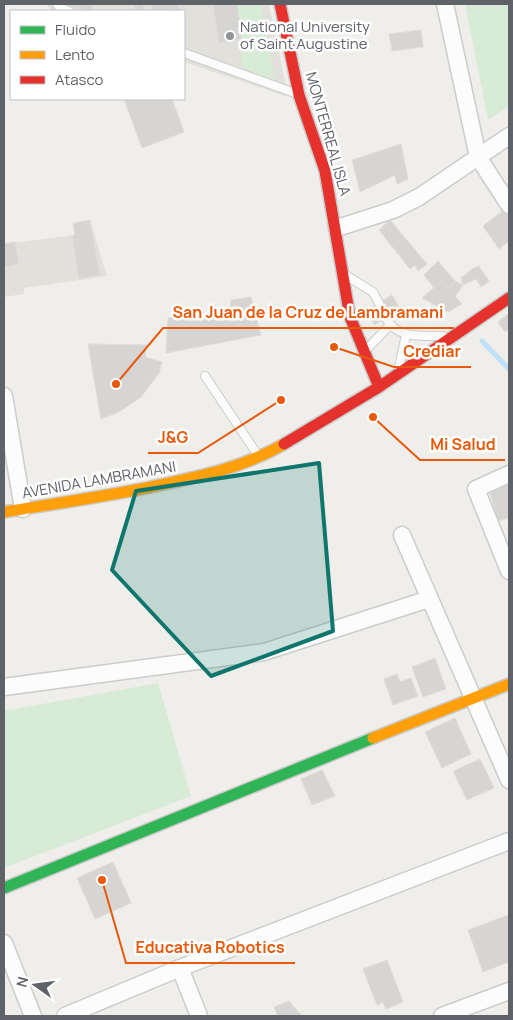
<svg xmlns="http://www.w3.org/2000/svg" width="513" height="1020" font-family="Manrope,sans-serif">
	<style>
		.education { fill: #e2e0da }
		.green { fill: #d8ebd6 }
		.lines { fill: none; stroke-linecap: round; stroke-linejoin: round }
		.stream { stroke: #bfe0f9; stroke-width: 5 }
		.building { fill: #d6d5d3; stroke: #deddd9 }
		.lane-casing { stroke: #cbcccc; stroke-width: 10 }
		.street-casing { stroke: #cbcccc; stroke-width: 19 }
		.fast-casing { stroke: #cacacb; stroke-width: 14 }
		.slow-casing { stroke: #cacacb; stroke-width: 14 }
		.jam-casing { stroke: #cacacb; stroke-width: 14 }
		.lane { stroke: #fdfcfc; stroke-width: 8 }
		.street { stroke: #fdfcfc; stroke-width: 16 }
		.fast { stroke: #30b455; stroke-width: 11 }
		.slow { stroke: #ff9f0a; stroke-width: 11 }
		.jam { stroke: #e5322d; stroke-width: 11 }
		.marked { fill: #0f766e; fill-opacity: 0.2; stroke: #0f766e; stroke-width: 4; stroke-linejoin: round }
		.poi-dot { fill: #919496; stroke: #fff; stroke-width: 2 }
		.labels { text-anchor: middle; stroke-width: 5; stroke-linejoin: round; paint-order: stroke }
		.poi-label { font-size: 15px; fill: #5f6368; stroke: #fff; text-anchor: start }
		.street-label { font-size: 15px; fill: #5f6368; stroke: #fff }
		.leader { fill: none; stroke: #e8590c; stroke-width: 2 }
		.callout-dot { fill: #e8590c; stroke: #fff; stroke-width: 2 }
		.callout-label { font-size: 16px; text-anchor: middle; font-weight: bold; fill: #e8590c; stroke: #fff; stroke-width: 5; stroke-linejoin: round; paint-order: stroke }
	</style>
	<rect width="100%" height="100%" fill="#efeeea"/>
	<path class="education" d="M 47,4 L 269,4 L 288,97 L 184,62 L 184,11 L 51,11 Z
		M 90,220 L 107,276 L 24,288 L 24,294 L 4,297 L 4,244 L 75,235 L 73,223 Z"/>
	<path class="green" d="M 236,4 L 261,4 L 275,82 L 242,67 Z
		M 465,4 L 509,4 L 509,106 L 488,120 Z
		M 158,683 L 191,796 L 4,868 L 4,711 Z"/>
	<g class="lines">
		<path class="stream" d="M 482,341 L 509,369"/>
	</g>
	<path class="building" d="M 65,4 L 91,4 L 93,11 L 89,11 Z
		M 134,4 L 143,4 L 144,11 L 135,11 Z
		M 151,4 L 178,4 L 179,10 L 152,11 Z
		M 213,4 L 237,4 L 242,39 L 219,43 Z
		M 421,30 L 423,47 L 392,51 L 389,34 Z
		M 124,99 L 172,99 L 184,132 L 142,148 Z
		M 401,144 L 408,179 L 397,184 L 395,175 L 360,192 L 352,160 Z
		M 505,209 L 509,216 L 509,241 L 499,249 L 483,226 Z
		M 90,220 L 100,275 L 79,279 L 72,236 L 75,235 L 73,223 Z
		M 390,220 L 427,264 L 418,271 L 415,265 L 410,269 L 379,230 Z
		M 15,242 L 19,264 L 4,267 L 4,244 Z
		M 438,261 L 455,281 L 450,288 L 442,281 L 434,288 L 424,275 Z
		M 479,266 L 489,281 L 481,287 L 476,279 L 463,285 L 461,278 L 472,269 Z
		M 442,281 L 450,288 L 455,281 L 463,285 L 455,296 L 462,304 L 448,312 L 422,298 Z
		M 392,295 L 401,310 L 374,325 L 367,310 Z
		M 251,297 L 261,335 L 166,353 L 168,318 L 202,308 L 204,315 L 230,309 L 231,300 Z
		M 509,313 L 509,329 L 505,332 L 498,322 Z
		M 88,344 L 147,345 L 145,357 L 162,362 L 159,373 L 141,397 L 119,412 L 101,419 Z
		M 509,484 L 509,518 L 498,521 L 490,493 Z
		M 435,658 L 446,689 L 423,697 L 412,667 Z
		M 397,674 L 400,682 L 411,678 L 418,696 L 393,705 L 384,679 Z
		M 455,718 L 471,754 L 442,768 L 425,732 Z
		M 480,759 L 494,788 L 467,800 L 453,771 Z
		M 322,770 L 335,796 L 312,805 L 301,779 Z
		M 113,862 L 131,903 L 95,919 L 77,878 Z
		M 508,915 L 509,962 L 483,972 L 468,930 Z
		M 387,960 L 403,1002 L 386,1009 L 383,1002 L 377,1005 L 363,969 Z
		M 289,1001 L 302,1016 L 278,1016 L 274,1007 Z"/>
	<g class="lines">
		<defs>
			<path id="lane" d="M 57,4 L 59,7 L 69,11
				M 184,53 L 295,93
				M 347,276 L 373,292 L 379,303
				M 386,318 C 396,339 423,336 443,336
				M 366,350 L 389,326
				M 399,367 L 406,335
				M 205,376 L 259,457"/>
			<path id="street" d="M 445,4 L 478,157 L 509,205
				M 337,228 L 393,210 L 419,197 L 509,136
				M 4,396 L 23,509
				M 509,474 L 476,489 L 509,571
				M 402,535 L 509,780
				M 4,687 L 264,652 L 429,599
				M 4,943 L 33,1016
				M 180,968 L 199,1016
				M 65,1016 L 180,968 L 509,841
				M 442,1016 L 509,991"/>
			<path id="fast" d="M 4,888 L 373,738"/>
			<path id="slow" d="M 4,512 C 53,504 102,497 151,487 C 198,477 243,468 284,444
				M 373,738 L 509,684"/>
			<path id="jam" d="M 280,4 L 299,95 L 325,171 L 350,317 L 379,387
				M 284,444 L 379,387 L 509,298"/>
		</defs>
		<use href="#lane" class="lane-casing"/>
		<use href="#street" class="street-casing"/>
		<use href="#fast" class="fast-casing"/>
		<use href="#slow" class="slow-casing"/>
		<use href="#jam" class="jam-casing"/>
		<use href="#lane" class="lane"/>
		<use href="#street" class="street"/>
		<use href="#fast" class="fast"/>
		<use href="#slow" class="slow"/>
		<use href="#jam" class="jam"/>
	</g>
	<path class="marked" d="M 319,463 L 333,631 L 211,676 L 112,570 L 136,491 Z"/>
	<circle class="poi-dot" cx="230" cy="36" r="5"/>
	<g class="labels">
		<g class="poi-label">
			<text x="240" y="32">National University<tspan x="240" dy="17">of Saint Augustine</tspan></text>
		</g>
		<g class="street-label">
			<text transform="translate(328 134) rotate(74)" y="5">MONTERREAL ISLA</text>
			<text transform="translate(99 480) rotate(-10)" y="5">AVENIDA LAMBRAMANI</text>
		</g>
	</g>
	<path class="leader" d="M116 384L163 328H454M334 347L394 367H471M281 400L198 453H148M373 417L420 460H505M102 880L126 963H295"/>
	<g class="callout-dot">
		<circle cx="116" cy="384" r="5"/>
		<circle cx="334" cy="347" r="5"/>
		<circle cx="281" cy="400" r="5"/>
		<circle cx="373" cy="417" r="5"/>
		<circle cx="102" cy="880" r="5"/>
	</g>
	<g class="callout-label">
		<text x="308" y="318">San Juan de la Cruz de Lambramani</text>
		<text x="432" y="357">Crediar</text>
		<text x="173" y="443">J&amp;G</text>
		<text x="463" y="450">Mi Salud</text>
		<text x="210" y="953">Educativa Robotics</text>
	</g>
	<rect width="513" height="1020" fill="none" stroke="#5f6368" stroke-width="10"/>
	<rect x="10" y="10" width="175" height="90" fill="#ffffff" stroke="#bfc1c3"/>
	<rect x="20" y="26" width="25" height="8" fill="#30b455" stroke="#bfc1c3"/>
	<text x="55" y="35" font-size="15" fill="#5f6368">Fluido</text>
	<rect x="20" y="51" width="25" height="8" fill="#ff9f0a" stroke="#bfc1c3"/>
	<text x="55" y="60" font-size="15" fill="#5f6368">Lento</text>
	<rect x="20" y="76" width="25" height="8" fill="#e5322d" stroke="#bfc1c3"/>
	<text x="55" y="85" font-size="15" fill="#5f6368">Atasco</text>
	<g transform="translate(35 985) rotate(284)" stroke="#ffffff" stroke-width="4" paint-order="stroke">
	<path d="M0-4L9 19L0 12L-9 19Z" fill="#5f6368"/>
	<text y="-8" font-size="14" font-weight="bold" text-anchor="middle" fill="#5f6368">N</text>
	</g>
</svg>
